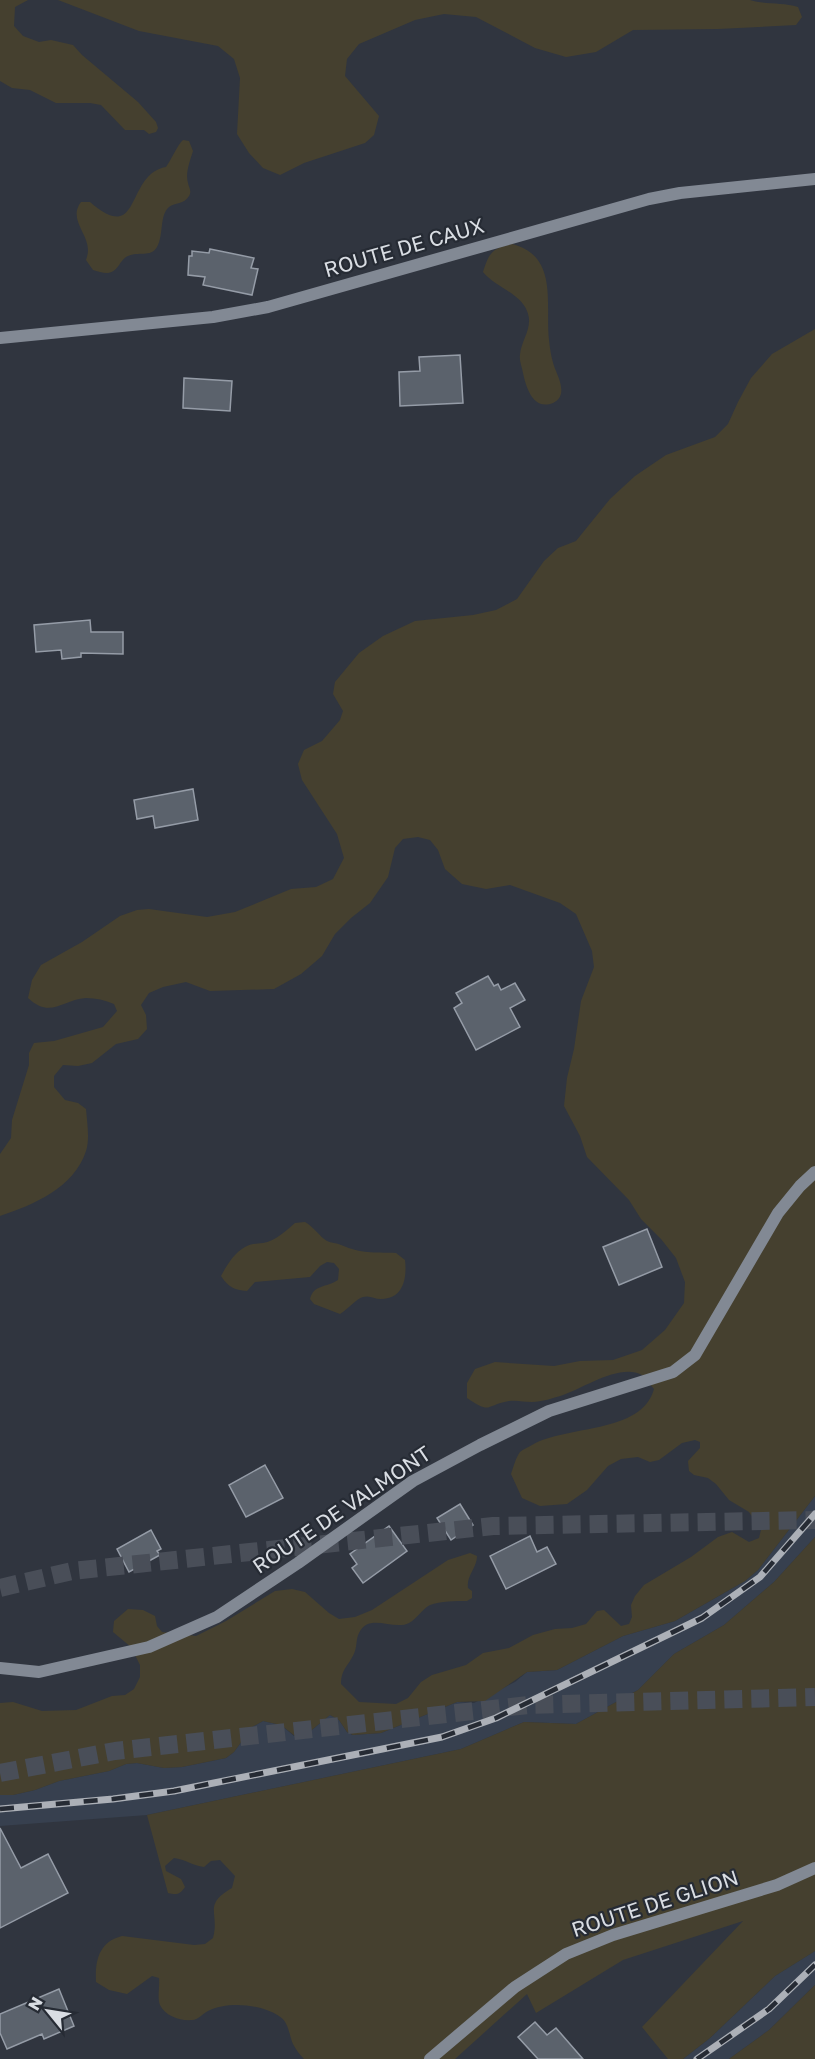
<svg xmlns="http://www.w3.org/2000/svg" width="815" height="2059" font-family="'Golos Text',sans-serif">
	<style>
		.built { fill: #37404f }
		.green { fill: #45402f }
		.building { fill: #5b626c; stroke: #959ca7; stroke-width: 1.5 }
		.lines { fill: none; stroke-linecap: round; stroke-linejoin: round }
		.motorway-tunnel { stroke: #494e58; stroke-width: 18; stroke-dasharray: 18 9; stroke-linecap: butt }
		.minor { stroke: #828994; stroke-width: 12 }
		.tertiary { stroke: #828994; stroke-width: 12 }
		.rail-casing { stroke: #acb0b7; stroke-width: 7 }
		.rail { stroke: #262b34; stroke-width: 4.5; stroke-dasharray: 14; stroke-linecap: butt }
		.labels { text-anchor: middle; stroke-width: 4.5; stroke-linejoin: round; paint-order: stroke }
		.street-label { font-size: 21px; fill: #d9dde3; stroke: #262b34 }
	</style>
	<rect width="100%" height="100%" fill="#30353f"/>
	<path class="built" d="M 815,1496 L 815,1537 L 774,1582 L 724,1625 L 674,1654 L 638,1690 L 576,1724 L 524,1722 L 461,1749 L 147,1815 L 0,1826 L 0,1795 L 13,1795 L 35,1790 L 59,1781 L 109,1771 L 126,1764 L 137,1763 L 164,1768 L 182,1767 L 226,1758 L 234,1752 L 252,1727 L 263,1721 L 281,1725 L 294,1736 L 308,1733 L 330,1715 L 339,1720 L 347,1732 L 352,1735 L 381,1733 L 457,1702 L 474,1703 L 515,1682 L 527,1672 L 557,1670 L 623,1636 L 675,1621 L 745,1581 L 758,1570 Z
		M 815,1951 L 815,1985 L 769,2030 L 729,2059 L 683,2059 L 710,2038 L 775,1976 Z"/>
	<path class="green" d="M 0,0 L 28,0 L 15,7 L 14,26 L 23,36 L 39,42 L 51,40 L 73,45 L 82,55 L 138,102 L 156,122 L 158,128 L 156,132 L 149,134 L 144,130 L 125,130 L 101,105 L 90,103 L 56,103 L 30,90 L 12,88 L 0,81 Z
		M 58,0 L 750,0 C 766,5 782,2 798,7 L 802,17 L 796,25 L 718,29 L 633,30 L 596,52 L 566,57 L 535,48 L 476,17 L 444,14 L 415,20 L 359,44 L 347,59 L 345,76 L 379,116 L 374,135 L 365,143 L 304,163 L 280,175 L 263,168 L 249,153 L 237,134 L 240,78 L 234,59 L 218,46 L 139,31 Z
		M 183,140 L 189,141 L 193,151 C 190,161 185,173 188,183 C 189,188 192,191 189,196 C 184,205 175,202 169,207 C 159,216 164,235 157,247 C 151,258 138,251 128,256 C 119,260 119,272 107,273 C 103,273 97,271 93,270 L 86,260 C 87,257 88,254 88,250 C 88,233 68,219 81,202 L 90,202 C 142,247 125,174 166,167 C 171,160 178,144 183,140 Z
		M 512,244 C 559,256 545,304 549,340 C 550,350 552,362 556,371 C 560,381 567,397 553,403 C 533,411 526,387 523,373 C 522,367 519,360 520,355 C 521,340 534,327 527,311 C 520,293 495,287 483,272 C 489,253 492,248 512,244 Z
		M 815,329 L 815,1496 L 758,1570 L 745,1581 L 675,1621 L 623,1636 L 557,1670 L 527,1672 L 485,1701 L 457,1702 L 381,1733 L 353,1735 L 347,1732 L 339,1720 L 330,1715 L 308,1733 L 299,1737 L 295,1736 L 281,1725 L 263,1721 L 252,1727 L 234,1752 L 226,1758 L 182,1767 L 164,1768 L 137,1763 L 126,1764 L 109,1771 L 59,1781 L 35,1790 L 13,1795 L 0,1795 L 0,1703 L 13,1702 L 42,1711 L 76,1710 L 112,1696 L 125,1695 L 134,1689 L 140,1677 L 140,1665 L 131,1647 L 113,1632 L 114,1621 L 128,1609 L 143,1610 L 155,1616 L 157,1626 L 162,1632 L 196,1636 L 226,1621 L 275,1591 L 292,1589 L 305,1592 L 329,1613 L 339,1619 L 355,1617 L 372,1610 L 448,1560 L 470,1553 L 477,1556 C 477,1568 466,1576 468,1588 L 472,1591 L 472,1598 L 467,1601 C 456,1601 440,1601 430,1605 C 422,1609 417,1619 409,1623 C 393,1631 369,1612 359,1633 C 356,1639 357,1645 355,1651 C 350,1665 341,1668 341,1684 L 359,1702 L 396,1704 L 408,1698 L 421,1682 L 432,1675 L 466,1665 L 483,1653 L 509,1648 L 533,1635 L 555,1629 L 572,1628 L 586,1624 L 597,1611 L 604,1610 L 621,1626 L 629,1624 L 632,1617 L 631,1605 L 635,1596 L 644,1585 L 691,1557 L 718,1537 L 732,1532 L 749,1542 L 759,1538 L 761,1530 L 749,1512 L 729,1500 L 716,1484 L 708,1478 L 694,1475 L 689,1471 L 688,1461 L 700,1448 L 700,1442 L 695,1440 L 682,1443 L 659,1460 L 650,1462 L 638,1457 L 621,1459 L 608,1466 L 587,1490 L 567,1504 L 540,1506 L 522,1498 L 511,1474 C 513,1468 516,1457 520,1452 C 523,1449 529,1447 532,1445 C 566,1425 642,1434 654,1389 C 650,1385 646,1378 642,1375 C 620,1363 584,1388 563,1395 C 554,1398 541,1402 532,1402 C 524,1402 517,1400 509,1401 C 485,1405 492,1415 467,1398 L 467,1383 L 475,1369 L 495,1362 L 554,1366 L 580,1361 L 613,1360 L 642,1350 L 665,1330 L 684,1303 L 685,1282 L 676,1258 L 661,1239 L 641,1219 L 629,1200 L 587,1157 L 580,1136 L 564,1106 L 567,1078 L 574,1049 L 581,1001 L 594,967 L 592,951 L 576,914 L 560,903 L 510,885 L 486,889 L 462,884 L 445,869 L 438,850 L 430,840 L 418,837 L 403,839 L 395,848 L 388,877 L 370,903 L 351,918 L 335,934 L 322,956 L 301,974 L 274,989 L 210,991 L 186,982 L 163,987 L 149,993 L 141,1005 L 146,1015 L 147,1029 L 138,1039 L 116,1044 L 92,1063 L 78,1066 L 63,1065 L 54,1076 L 54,1087 L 65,1100 L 78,1103 L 86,1109 C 87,1122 90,1139 86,1151 C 74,1188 33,1205 0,1216 L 0,1154 L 11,1138 L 12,1120 L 29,1065 L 29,1053 L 34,1043 L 54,1041 L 103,1027 L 117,1011 L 114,1004 C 105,1000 96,998 86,998 C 61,1000 51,1019 28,998 L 32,980 L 41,965 L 82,942 L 120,916 L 137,910 L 149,909 L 207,917 L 235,912 L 291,889 L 316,887 L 333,879 L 344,858 L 337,834 L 302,780 L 298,764 L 304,750 L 322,741 L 340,720 L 343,711 L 333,694 L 335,682 L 359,653 L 383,636 L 415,621 L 473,615 L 496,610 L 517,599 L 544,561 L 558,548 L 576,541 L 610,499 L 635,476 L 666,455 L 715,437 L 728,424 L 738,402 L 751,378 L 772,354 Z
		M 305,1222 C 314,1227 319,1236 327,1241 C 331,1243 337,1243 341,1245 C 363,1254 372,1252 396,1253 L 405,1260 C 407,1277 404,1299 381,1299 C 374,1299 370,1295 363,1297 C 356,1299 348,1309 340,1314 L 314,1304 L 310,1299 C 314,1284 326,1288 338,1280 L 339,1269 L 334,1263 L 327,1262 L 320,1266 L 310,1277 L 255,1282 L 247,1291 C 234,1290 228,1287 221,1276 C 227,1265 234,1253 245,1247 C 252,1243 256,1244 263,1243 C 275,1241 286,1231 295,1223 Z
		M 815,1537 L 815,1951 L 775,1976 L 710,2038 L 683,2059 L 668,2059 L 642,2027 L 743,1921 L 623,1960 L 536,2013 L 527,1994 L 455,2059 L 304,2059 C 300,2055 296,2050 293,2044 C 289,2035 289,2022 279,2016 C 260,2004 228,2001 208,2011 C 202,2014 198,2020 192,2020 C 180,2021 165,2016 160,2005 C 157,1998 160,1986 159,1978 L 152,1976 L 127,1994 L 109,1990 L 96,1982 C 95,1960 99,1942 122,1936 L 194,1945 L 205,1944 L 213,1938 C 220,1913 202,1905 232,1888 L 235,1876 L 220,1860 L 211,1861 L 204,1867 C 193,1866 185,1859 174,1858 L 165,1866 L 166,1871 L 181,1879 L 185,1887 C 180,1895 176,1895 168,1893 L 147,1815 L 461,1749 L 524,1722 L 576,1724 L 638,1690 L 674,1654 L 724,1625 L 774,1582 Z
		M 815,1985 L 815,2059 L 729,2059 L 769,2030 Z"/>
	<path class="building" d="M 210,249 L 254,258 L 251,268 L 258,269 L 252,295 L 203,285 L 205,277 L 188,275 L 189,256 L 192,256 L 192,251 L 209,253 Z
		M 460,355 L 463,403 L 400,406 L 399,372 L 420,371 L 419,357 Z
		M 184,378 L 232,381 L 230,411 L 183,408 Z
		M 90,620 L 91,632 L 123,632 L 123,654 L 81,653 L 81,657 L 62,659 L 61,650 L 36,652 L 34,625 Z
		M 193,789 L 198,820 L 155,828 L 153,816 L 137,819 L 134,800 Z
		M 488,976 L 494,986 L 498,984 L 501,990 L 515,983 L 525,1000 L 510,1008 L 520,1027 L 476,1050 L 454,1008 L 462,1003 L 456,993 Z
		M 647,1229 L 662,1267 L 619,1285 L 603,1247 Z
		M 265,1465 L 283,1498 L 246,1517 L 229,1485 Z
		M 460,1504 L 473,1525 L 451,1540 L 437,1518 Z
		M 389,1526 L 407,1551 L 363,1583 L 352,1568 L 357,1564 L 350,1554 Z
		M 151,1530 L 161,1549 L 157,1551 L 160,1555 L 129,1572 L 117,1549 Z
		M 530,1536 L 537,1552 L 547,1547 L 556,1564 L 506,1589 L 490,1556 Z
		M 0,1828 L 21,1868 L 48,1854 L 68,1893 L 0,1928 Z
		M 59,1989 L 74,2026 L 44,2039 L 42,2034 L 7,2049 L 0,2033 L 0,2014 Z
		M 535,2022 L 547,2035 L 556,2028 L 583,2059 L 538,2059 L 518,2037 Z"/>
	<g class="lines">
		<path class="motorway-tunnel" d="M 0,1588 L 72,1571 L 493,1526 L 815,1520
			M 0,1773 L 115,1751 L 528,1705 L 815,1697"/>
		<path class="minor" d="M 0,1668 L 39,1672 L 149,1647 L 217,1617 L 298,1563 L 413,1481 L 480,1445 L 549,1411 L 673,1372 L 695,1355 L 778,1213 L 800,1186 L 815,1172"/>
		<path class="tertiary" d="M 0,338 L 213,317 L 268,307 L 649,199 L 680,193 L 815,179
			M 430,2059 L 515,1987 L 566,1954 L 613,1935 L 777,1885 L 815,1868"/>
		<defs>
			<path id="rail" d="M 0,1809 L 113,1799 L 174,1791 L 442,1737 L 496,1718 L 702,1618 L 760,1577 L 815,1514
				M 697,2059 L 769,2009 L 815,1965"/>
		</defs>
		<use href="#rail" class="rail-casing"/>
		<use href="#rail" class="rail"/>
	</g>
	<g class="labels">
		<g class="street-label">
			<text transform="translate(404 248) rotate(-16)" y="7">ROUTE DE CAUX</text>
			<text transform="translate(342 1510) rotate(-34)" y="7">ROUTE DE VALMONT</text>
			<text transform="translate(655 1904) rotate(-18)" y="7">ROUTE DE GLION</text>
		</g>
	</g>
	<g transform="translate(48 2011) rotate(300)" stroke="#262b34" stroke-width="4.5" paint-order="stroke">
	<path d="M0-4.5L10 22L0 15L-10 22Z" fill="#d9dde3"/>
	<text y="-9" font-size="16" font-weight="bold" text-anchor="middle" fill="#d9dde3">N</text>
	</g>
</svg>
